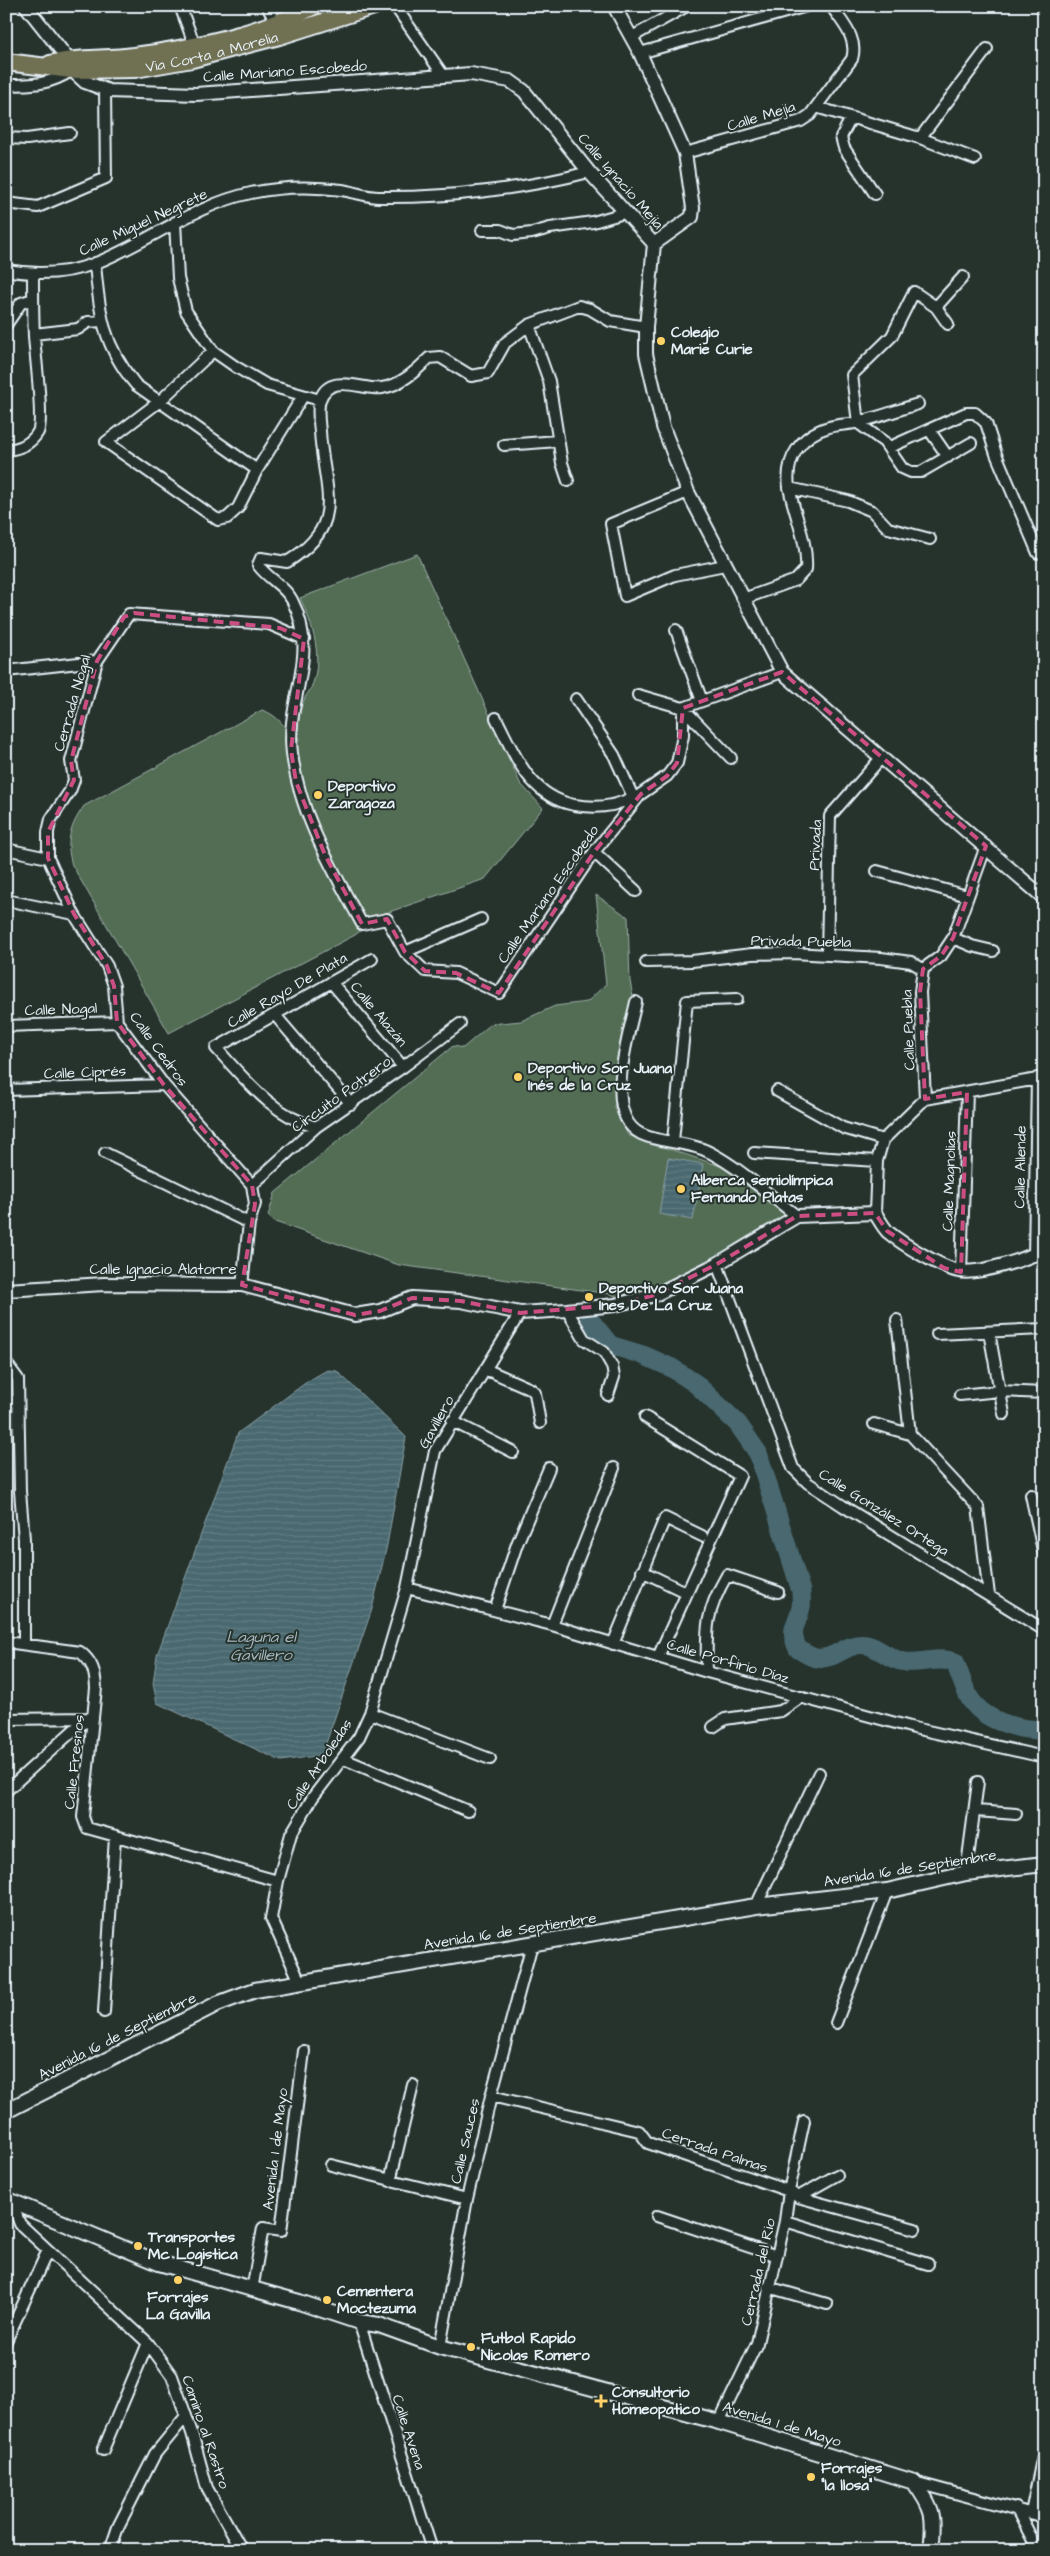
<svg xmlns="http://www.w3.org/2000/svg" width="1050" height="2556" font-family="'Architects Daughter',sans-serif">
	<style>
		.green { fill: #526d54; stroke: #9dafa6 }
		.water { fill: url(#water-rules); stroke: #899fa6 }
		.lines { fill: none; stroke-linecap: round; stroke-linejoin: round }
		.river { stroke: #49686f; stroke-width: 19 }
		.minor-casing { stroke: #e8f1f8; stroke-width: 14 }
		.tertiary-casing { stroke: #e8f1f8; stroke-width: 16 }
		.secondary-casing { stroke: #e8f1f8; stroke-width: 18 }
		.primary-casing { stroke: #e8f1f8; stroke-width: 20 }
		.minor { stroke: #26332d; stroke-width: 10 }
		.tertiary { stroke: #26332d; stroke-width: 12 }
		.secondary { stroke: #26332d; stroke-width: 14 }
		.primary { stroke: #706f52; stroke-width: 16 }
		.marked { fill: none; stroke: #cc4e82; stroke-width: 4; stroke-dasharray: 10 6; stroke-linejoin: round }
		.poi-dot { fill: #ffd166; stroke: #26332d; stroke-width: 2 }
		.labels { text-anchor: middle; stroke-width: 4; stroke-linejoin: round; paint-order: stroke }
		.street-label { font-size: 15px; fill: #e8f1f8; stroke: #26332d }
		.poi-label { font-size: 15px; font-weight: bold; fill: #e8f1f8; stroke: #26332d; text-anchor: start }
		.water-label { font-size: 16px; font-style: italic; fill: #a8bac1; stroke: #26332d }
	</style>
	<defs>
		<pattern id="water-rules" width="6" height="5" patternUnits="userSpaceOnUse" patternTransform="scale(1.25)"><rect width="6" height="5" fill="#49686f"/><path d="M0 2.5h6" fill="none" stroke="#637e84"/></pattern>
	</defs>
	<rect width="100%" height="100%" fill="#26332d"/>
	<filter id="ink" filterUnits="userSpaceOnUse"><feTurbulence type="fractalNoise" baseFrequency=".02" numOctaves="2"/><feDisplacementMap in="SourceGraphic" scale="10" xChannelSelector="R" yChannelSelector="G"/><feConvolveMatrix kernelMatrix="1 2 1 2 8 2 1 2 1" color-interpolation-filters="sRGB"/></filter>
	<g filter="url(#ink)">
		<path class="green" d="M 417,554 L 520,783 L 543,808 L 485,879 L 383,914 L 355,935 L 169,1033 L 72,865 C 65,842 70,826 84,806 L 262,710 C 281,716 283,729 299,740 C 298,726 298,711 305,698 C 306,695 309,692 311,688 C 324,659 313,625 300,598 Z
			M 596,895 L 628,917 L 630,981 L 634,1002 L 614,1107 L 628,1135 L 726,1168 L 793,1215 L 663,1288 L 624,1299 L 610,1294 L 399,1265 L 275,1222 L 268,1216 L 275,1193 L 453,1046 L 463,1048 L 491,1024 L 521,1021 L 555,1006 L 587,1002 L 606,984 Z"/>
		<path class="water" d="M 668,1158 L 703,1164 L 693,1220 L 659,1214 Z
			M 327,1370 L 337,1371 L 406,1437 L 387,1545 L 372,1609 L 322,1755 L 281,1761 L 157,1703 L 153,1684 L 157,1655 L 238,1433 L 308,1381 Z"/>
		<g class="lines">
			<path class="river" d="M 590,1320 L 610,1345 L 643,1355 L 672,1368 L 696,1384 L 738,1424 L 758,1453 L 801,1591 C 801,1596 802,1602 801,1607 C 797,1627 788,1628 798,1649 C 803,1652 810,1657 816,1658 C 835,1661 847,1641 867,1645 C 880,1648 891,1661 906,1662 C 923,1664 938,1656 955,1662 C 959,1673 963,1685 968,1695 C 981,1721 1018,1730 1044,1730"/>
			<defs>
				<path id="minor" d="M 180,6 L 195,46
					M 267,6 L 276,23
					M 395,6 L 443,75
					M 632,37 L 687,6
					M 640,53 L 807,6
					M 6,85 C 31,85 51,85 72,70
					M 816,107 L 920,138 L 975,159
					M 851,118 L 841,137 L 844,148 L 875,194
					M 6,138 L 27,139 L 70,133
					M 920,138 L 987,49
					M 685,153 L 801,121 L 810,115 L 852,59 C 858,39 844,25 834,10
					M 6,203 L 38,207 L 106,178 L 105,90
					M 175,222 L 178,278 L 186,311 L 213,351 L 236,367 L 267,385 L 320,400
					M 482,230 L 500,230 L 513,235 L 532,233 L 550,228 L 593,222 L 624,213
					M 95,263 C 99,312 103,346 136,385 L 257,470
					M 6,270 C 35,275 68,274 96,263 C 149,242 194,205 251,193 C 279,187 313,186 342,190 C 354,192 367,197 379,197 C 447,198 524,189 589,172
					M 936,307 L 963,277
					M 948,324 L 936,307 L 914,292 L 892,336 L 852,375 L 858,423 L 884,442 L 902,468 L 911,472 L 921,472 L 971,443
					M 6,325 L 21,303 L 33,299
					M 529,325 L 549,381 L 562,463 L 568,481
					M 646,327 L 610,321 L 590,309 L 579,306 L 529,325 L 505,343 L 488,373 L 471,376 L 440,357 L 429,358 C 416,371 401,385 382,388 C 364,391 329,371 320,400 C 317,409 319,422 320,431 C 323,489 349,524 287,562 L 261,558 L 258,565 C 268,579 284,585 292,600 C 321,656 285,699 292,753 C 299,814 333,870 362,924 L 387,919 L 405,952 L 425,971 L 456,973 L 499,993 L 594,852 L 641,794 L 667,776 L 677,763 L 683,736 L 683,708 L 782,672
					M 34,334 L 78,329 L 88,322 L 102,321
					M 213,351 L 160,401 L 106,442 L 218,520 L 227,518 L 238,508 L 257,470 L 303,396
					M 930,431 L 948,457
					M 504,445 L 558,441
					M 888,448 L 966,413 L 975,413 L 986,423 L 996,454 L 1038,553 L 1044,553
					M 6,450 C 19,449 31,444 38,432 C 44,419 35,354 34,336 C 33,315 33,295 33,274
					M 789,488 L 848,501 L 872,511 L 888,528 L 930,539
					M 688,492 L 611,524 L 625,596 L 675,575 L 725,565
					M 743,599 L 796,580 L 806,569 C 808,541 794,515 789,487 C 785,458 801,435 829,427 C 839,424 849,425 859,422 C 879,417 898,410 918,404
					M 676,630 L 702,701
					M 6,671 L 97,661
					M 638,695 L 683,708 L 731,758
					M 576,699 L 614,755 L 633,797
					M 496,718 C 515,755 529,796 574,805 C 587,807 598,808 612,805 C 622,803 631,798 640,795
					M 6,849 L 48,858
					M 594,852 L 636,891
					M 877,871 L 967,896
					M 6,900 L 74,914
					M 953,938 L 972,946 L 993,951
					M 405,952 L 481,919
					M 827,954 L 830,816 L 882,757
					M 646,962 L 692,961 L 752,954 L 793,953 L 881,958 L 911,962 L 923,969
					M 331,982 L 403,1067
					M 636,1002 C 629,1035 602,1115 641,1134 C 662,1144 689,1141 711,1153 C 741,1169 769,1195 797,1216
					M 275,1015 L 351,1104
					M 6,1026 L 117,1022
					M 6,1090 L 164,1085
					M 777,1091 L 843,1128 L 883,1140
					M 925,1099 L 1043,1078
					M 316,1127 C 273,1116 245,1079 216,1048 L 372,959
					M 673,1141 L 687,1001 L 737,999
					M 105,1153 L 249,1223
					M 754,1153 L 877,1161
					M 252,1185 L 164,1085 L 117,1022 L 114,986 L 107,966 L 74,914 L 48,858 L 48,832 L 51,819 L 70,791 L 74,780 L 71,761 L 97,661 L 129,614 L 269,624 L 304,639
					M 875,1213 L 877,1161 L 883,1140 L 925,1099 L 920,992 L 923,969 L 941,956 L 953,938 L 986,846
					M 1034,1256 L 1037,1078
					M 717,1264 L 793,1468 L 808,1483 L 843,1506 L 1044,1630
					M 961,1272 L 967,1092
					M 242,1285 L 249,1223 L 255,1204 L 252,1185 L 316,1127 L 403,1067 L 460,1024
					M 567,1310 L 584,1339 L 604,1352 L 612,1366 L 614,1377 L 608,1395
					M 897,1320 L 910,1434 L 978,1507 L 989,1595
					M 989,1332 L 1004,1414
					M 937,1334 L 1044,1329
					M 6,1363 L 18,1379 L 20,1491 L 24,1539 L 24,1643
					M 485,1369 L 531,1389 L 535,1393 L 540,1423
					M 960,1395 L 999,1391 L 1044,1393
					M 6,1401 L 17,1401
					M 645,1417 L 740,1476 L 658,1657
					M 452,1421 L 513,1452
					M 874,1424 L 910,1434
					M 1031,1495 L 1044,1555
					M 642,1571 L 687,1593
					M 407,1588 L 552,1625 L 707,1672 L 914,1728 L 1044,1757
					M 495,1610 L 517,1544 L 549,1468
					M 552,1625 L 614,1468
					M 6,1642 L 80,1652 C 93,1662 95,1672 96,1688 L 83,1817 L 87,1828 L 278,1881
					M 613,1644 L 665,1518 L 702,1536
					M 707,1672 C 706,1629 705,1613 727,1575 L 778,1592
					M 370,1713 L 490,1759
					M 6,1719 L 90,1718
					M 713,1727 L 725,1719 L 781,1711 L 801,1697
					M 344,1759 L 468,1811
					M 6,1791 L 77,1727 L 93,1718
					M 976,1811 L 1016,1814
					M 966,1873 L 978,1782
					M 756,1906 L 819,1773
					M 300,1982 L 271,1918 L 278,1881 L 291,1834 L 313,1797 L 359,1737 L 370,1713 L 407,1588 L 435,1451 L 520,1313
					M 104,2012 L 115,1837
					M 836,2023 L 887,1891
					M 491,2096 L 639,2131 L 648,2143 L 789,2191 L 798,2197 L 837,2175
					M 331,2165 L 467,2199
					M 390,2181 L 413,2085
					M 798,2197 L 915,2229
					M 11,2201 L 20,2224 L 148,2343 L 172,2376 L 192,2433 L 207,2488 L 242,2550
					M 657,2216 L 777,2256
					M 785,2221 L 928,2264
					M 768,2287 L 827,2304
					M 252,2290 L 263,2228 L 281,2231 L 304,2051
					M 359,2322 L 432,2550
					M 6,2341 L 48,2250
					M 440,2347 L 467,2199 L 491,2096 L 532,1944
					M 719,2422 L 757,2343 L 785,2221 L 789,2191 L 804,2121
					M 103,2450 L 148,2343
					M 914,2482 L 1044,2517
					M 1016,2508 L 1038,2550
					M 1031,2513 L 1044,2450
					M 111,2548 L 118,2527 L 155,2454 L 186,2416"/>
				<path id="tertiary" d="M 26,6 L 68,59 L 72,70 L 85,82 L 109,91 L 196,94 L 471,74 L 510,81 L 524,91 L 589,172 L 654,244
					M 614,6 L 640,53 L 685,153 L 693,208 L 692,217 L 654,244
					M 654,244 L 646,327 L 646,354 L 663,427 L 688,492 L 782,672 L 1044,898
					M 6,1290 L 104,1284 L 242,1285 L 355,1315 L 380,1311 L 412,1298 L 461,1301 L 520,1313 L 567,1310 L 615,1305 L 655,1295 L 717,1264 L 797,1216 L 875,1213 C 879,1219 883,1227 888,1232 C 902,1244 942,1268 959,1271 C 977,1275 1029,1259 1044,1249"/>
				<path id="secondary" d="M 6,2111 L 217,2004 L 255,1990 L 756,1906 L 887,1891 L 966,1873 L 1044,1864
					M 6,2199 L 159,2263 L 299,2302 L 359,2322 L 379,2325 L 440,2347 L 719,2422 L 914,2482 C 934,2509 935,2517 931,2550"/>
				<g id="primary">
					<path id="s1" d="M 6,62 L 72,70 L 135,69 L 192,59 L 279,36 L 374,6"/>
					<path d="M 50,64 C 78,57 106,60 134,56 C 190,49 264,33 314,6"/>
				</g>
			</defs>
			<use href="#minor" class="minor-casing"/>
			<use href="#tertiary" class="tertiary-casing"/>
			<use href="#secondary" class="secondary-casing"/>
			<use href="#primary" class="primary-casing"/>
			<use href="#minor" class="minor"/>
			<use href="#tertiary" class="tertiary"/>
			<use href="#secondary" class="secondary"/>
			<use href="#primary" class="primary"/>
		</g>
	</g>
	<path class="marked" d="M 134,613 L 280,628 L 304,639 L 291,750 L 296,782 L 325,855 L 362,924 L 387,919 L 405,952 L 425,971 L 456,973 L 499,993 L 594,852 L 641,794 L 667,776 L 677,763 L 683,708 L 782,672 L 986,846 L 953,938 L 941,956 L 923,969 L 920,992 L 925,1099 L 967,1092 L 961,1272 L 944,1268 L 887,1231 L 875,1213 L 797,1216 L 717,1264 L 655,1295 L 615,1305 L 520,1313 L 461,1301 L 412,1298 L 380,1311 L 355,1315 L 242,1285 L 255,1204 L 252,1185 L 164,1085 L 117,1022 L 114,986 L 107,966 L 74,914 L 48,858 L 48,832 L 74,780 L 71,761 L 97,661 L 124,617 Z"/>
	<g class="poi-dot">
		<circle cx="661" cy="341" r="5"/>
		<circle cx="318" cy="795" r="5"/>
		<circle cx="518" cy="1077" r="5"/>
		<circle cx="681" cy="1189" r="5"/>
		<circle cx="589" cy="1297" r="5"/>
		<circle cx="138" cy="2246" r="5"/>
		<circle cx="178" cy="2280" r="5"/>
		<circle cx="327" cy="2300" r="5"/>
		<circle cx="471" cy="2347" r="5"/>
		<path d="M598.5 2393.5h5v5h5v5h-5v5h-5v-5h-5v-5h5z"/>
		<circle cx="811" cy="2477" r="5"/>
	</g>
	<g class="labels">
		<g class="street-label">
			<text dy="5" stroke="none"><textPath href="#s1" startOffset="208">Via Corta a Morelia</textPath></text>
			<text transform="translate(285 71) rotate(-4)" y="5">Calle Mariano Escobedo</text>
			<text transform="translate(761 116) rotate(-17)" y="5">Calle Mejía</text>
			<text transform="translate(621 181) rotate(49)" y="5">Calle Ignacio Mejía</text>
			<text transform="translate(143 222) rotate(-25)" y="5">Calle Miguel Negrete</text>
			<text transform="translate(72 703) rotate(-74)" y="5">Cerrada Nogal</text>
			<text transform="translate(815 845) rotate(-87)" y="5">Privada</text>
			<text transform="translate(548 894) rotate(-55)" y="5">Calle Mariano Escobedo</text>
			<text transform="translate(801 941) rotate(1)" y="5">Privada Puebla</text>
			<text transform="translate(287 990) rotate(-30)" y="5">Calle Rayo De Plata</text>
			<text transform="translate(61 1009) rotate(-2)" y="5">Calle Nogal</text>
			<text transform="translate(379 1014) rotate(50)" y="5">Calle Alazán</text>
			<text transform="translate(908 1030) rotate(-92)" y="5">Calle Puebla</text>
			<text transform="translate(159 1049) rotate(54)" y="5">Calle Cedros</text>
			<text transform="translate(85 1072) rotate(-2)" y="5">Calle Ciprés</text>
			<text transform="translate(341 1094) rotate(-36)" y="5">Circuito Potrero</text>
			<text transform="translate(1020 1167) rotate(-89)" y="5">Calle Allende</text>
			<text transform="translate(949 1181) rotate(-88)" y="5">Calle Magnolias</text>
			<text x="163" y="1274">Calle Ignacio Alatorre</text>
			<text transform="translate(436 1422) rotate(-61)" y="5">Gavillero</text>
			<text transform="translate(884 1512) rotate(32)" y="5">Calle González Ortega</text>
			<text transform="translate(728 1661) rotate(16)" y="5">Calle Porfirio Díaz</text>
			<text transform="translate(74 1762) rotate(-84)" y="5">Calle Fresnos</text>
			<text transform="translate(319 1764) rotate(-56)" y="5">Calle Arboledas</text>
			<text transform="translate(910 1868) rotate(-9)" y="5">Avenida 16 de Septiembre</text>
			<text transform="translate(510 1931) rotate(-9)" y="5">Avenida 16 de Septiembre</text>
			<text transform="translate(117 2036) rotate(-27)" y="5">Avenida 16 de Septiembre</text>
			<text transform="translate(465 2141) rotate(-77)" y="5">Calle Sauces</text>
			<text transform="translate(275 2149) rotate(-83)" y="5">Avenida 1 de Mayo</text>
			<text transform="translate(715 2150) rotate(19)" y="5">Cerrada Palmas</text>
			<text transform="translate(758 2272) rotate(-77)" y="5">Cerrada del Rio</text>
			<text transform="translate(782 2424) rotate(17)" y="5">Avenida 1 de Mayo</text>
			<text transform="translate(206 2432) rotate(71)" y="5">Camino al Rastro</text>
			<text transform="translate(409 2432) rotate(72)" y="5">Calle Avena</text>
		</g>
		<g class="poi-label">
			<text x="671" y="337">Colegio<tspan x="671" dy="17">Marie Curie</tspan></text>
			<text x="328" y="791">Deportivo<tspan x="328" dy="17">Zaragoza</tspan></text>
			<text x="528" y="1073">Deportivo Sor Juana<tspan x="528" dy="17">Inés de la Cruz</tspan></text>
			<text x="691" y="1185">Alberca semiolímpica<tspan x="691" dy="17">Fernando Platas</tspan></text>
			<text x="599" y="1293">Deportivo Sor Juana<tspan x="599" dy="17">Ines De La Cruz</tspan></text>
			<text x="148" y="2242">Transportes<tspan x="148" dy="17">Mc Logistica</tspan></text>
			<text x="337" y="2296">Cementera<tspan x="337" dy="17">Moctezuma</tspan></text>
			<text x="178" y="2302" text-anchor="middle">Forrajes<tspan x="178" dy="17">La Gavilla</tspan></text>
			<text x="481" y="2343">Futbol Rapido<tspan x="481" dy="17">Nicolas Romero</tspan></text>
			<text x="612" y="2397">Consultorio<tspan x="612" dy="17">Homeopatico</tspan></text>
			<text x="821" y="2473">Forrajes<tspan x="821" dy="17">"la llosa"</tspan></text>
		</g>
		<g class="water-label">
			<text x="261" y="1642">Laguna el<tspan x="261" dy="18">Gavillero</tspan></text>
		</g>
	</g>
	<rect width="1050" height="2556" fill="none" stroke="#26332d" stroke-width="25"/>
	<rect x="12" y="12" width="1025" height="2531" fill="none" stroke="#e8f1f8" stroke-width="2" filter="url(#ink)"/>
</svg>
